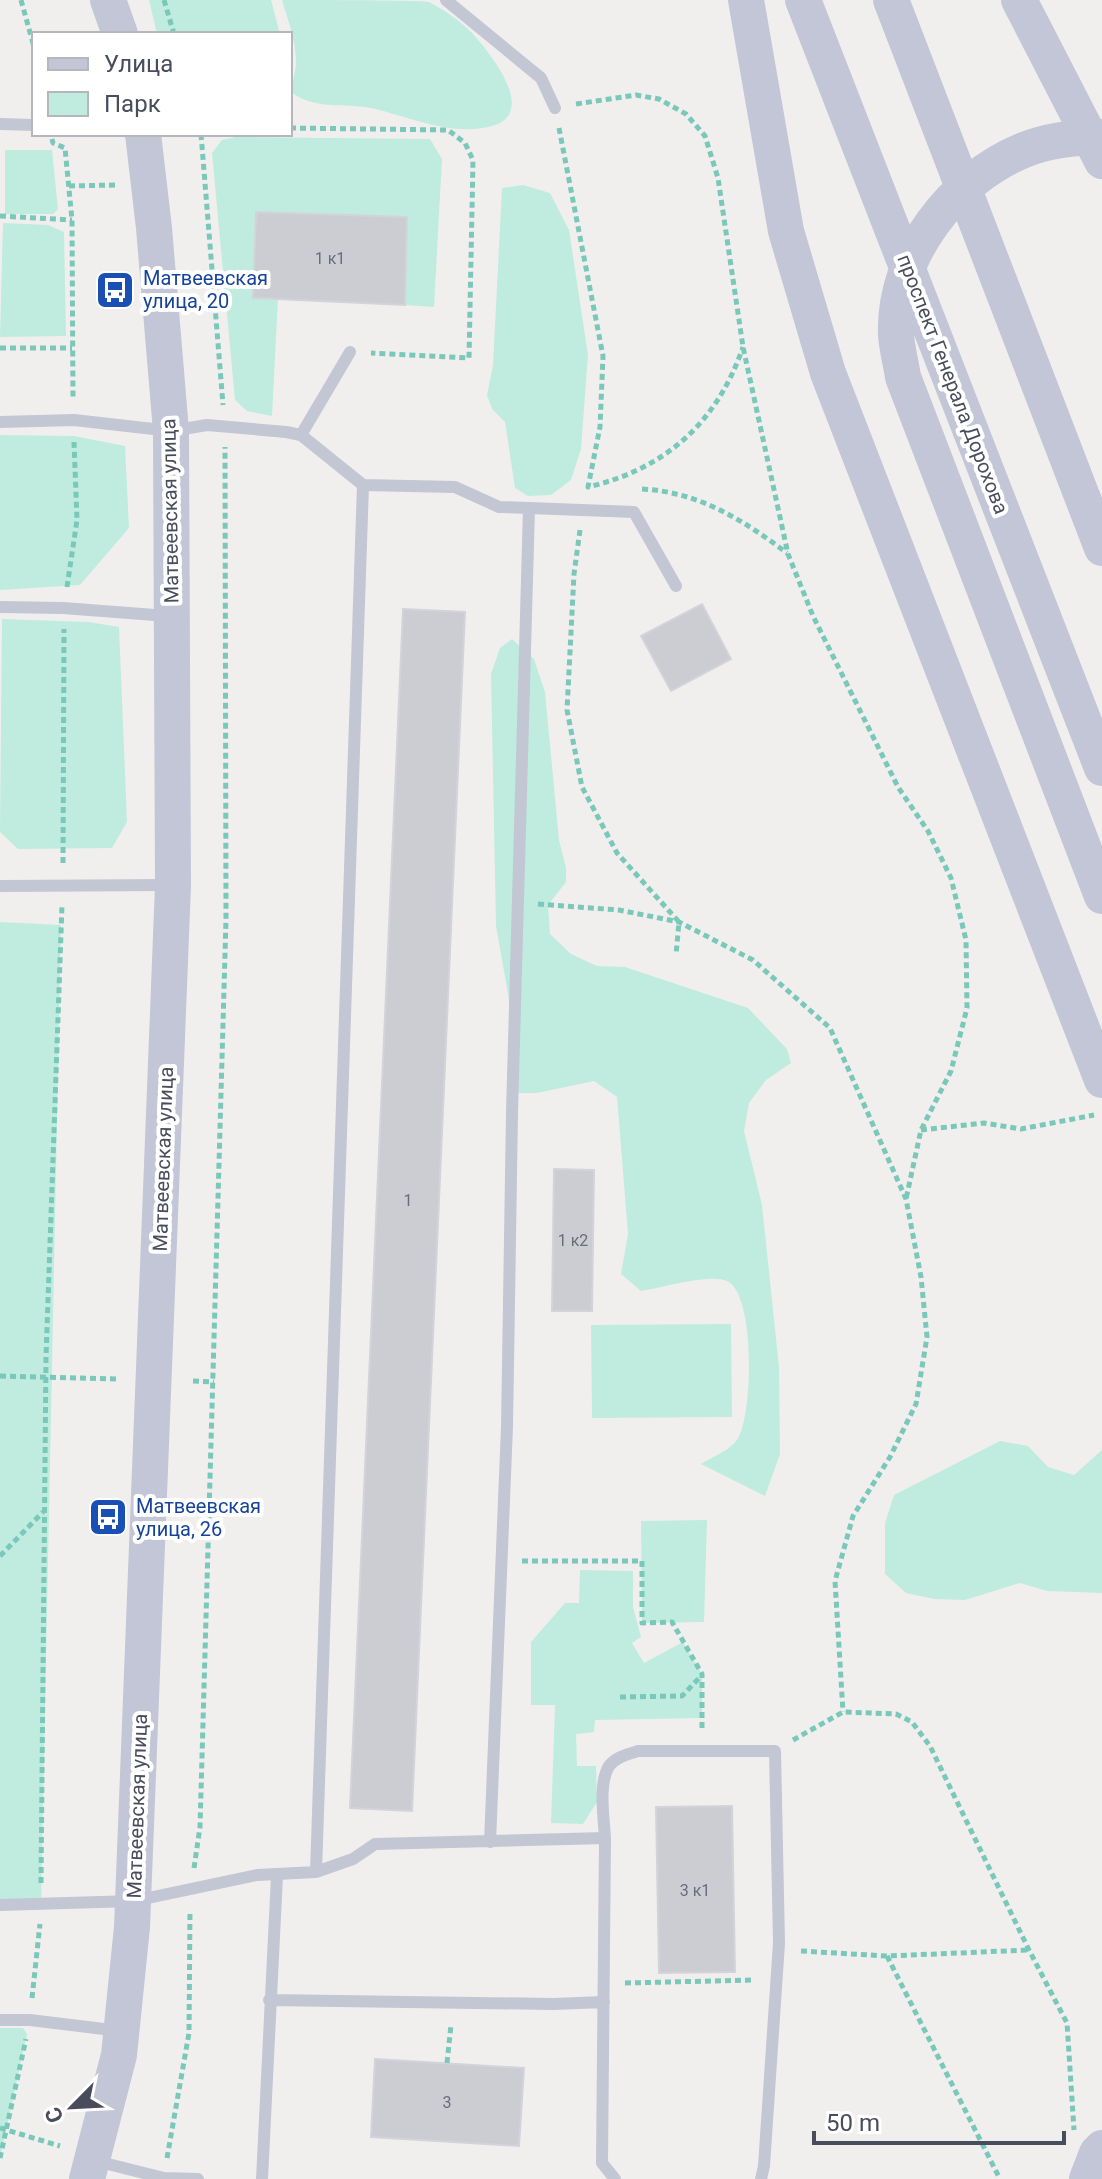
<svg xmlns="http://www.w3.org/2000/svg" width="1102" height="2179" font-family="Roboto,sans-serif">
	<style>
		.green { fill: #bfecde }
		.building { fill: #cccdd3; stroke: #d3d3da; stroke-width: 2 }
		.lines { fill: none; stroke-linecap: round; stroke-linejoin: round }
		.path { stroke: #79c8b9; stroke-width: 5; stroke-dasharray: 6 4; stroke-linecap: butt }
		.lane { stroke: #c3c6d3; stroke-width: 12 }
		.secondary { stroke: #c2c6d6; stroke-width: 36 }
		.secondary-bridge { stroke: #c2c6d6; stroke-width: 36 }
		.labels { text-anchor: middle; stroke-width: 8; stroke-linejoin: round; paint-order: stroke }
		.number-label { font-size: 16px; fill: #696c79 }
		.transit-label { font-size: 20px; fill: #164399; stroke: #fff; text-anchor: start }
		.street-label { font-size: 20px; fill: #484c5b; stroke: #fff }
	</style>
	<rect width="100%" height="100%" fill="#f1efee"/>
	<path class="green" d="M 149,0 L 271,0 L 280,34 L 157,34 Z
		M 282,0 C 304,0 417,0 429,2 C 443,9 462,22 473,34 C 489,52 537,110 495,125 C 457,138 412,118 375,109 C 347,102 318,111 292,93 C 291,82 296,73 296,62 C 296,40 288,21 282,0 Z
		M 236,137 L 430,139 L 442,159 L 434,307 L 405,305 L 407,217 L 256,212 L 253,297 L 278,298 L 272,416 L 247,411 L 235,400 L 212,153 L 222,140 Z
		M 5,150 L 52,150 L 58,209 L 53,214 L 5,214 Z
		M 523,185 L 550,193 L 569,230 L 588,355 L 581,449 L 571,480 L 551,495 L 528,496 L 515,488 L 505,422 L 492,409 L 487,395 L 493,365 L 502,188 Z
		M 3,223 L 48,225 L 64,232 L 66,336 L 0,337 Z
		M 0,435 L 74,436 L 125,446 L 129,528 L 80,585 L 0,590 Z
		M 2,619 L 89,622 L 119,627 L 127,822 L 112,848 L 18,849 L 0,832 Z
		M 512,639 L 534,659 L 545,692 L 559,840 L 566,868 L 566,882 L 548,905 L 550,934 L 571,954 L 597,966 L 625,967 L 748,1008 L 787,1049 L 791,1063 L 766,1080 L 749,1103 L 744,1131 L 762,1205 L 779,1367 L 780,1454 L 765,1496 L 701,1464 C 712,1457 730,1450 737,1440 C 753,1417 756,1294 727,1281 C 710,1273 661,1288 641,1291 L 621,1274 L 628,1234 L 617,1097 L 594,1081 L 537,1093 L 508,1093 L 513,1022 L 496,926 L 491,674 L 500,648 Z
		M 0,922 L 61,925 L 41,1906 L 0,1905 Z
		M 731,1324 L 732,1417 L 592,1418 L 591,1325 Z
		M 1000,1441 L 1028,1446 L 1048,1467 L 1074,1475 L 1102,1450 L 1102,1593 L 1047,1591 L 1020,1583 L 965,1600 L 934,1599 L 906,1593 L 885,1574 L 885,1523 L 894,1495 Z
		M 707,1520 L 704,1622 L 642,1623 L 641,1521 Z
		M 580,1570 L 633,1571 L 633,1607 L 641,1637 L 632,1643 L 644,1663 L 683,1642 L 702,1674 L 702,1718 L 595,1720 L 594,1732 L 576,1734 L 577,1766 L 596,1766 L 597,1802 L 583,1824 L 551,1823 L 555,1705 L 531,1705 L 531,1642 L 565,1603 L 579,1603 Z
		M 0,2028 L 23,2028 L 27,2034 L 0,2158 Z"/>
	<path class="building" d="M 256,212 L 407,217 L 405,305 L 253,298 Z
		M 702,604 L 731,659 L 671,691 L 641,636 Z
		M 403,609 L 465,612 L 412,1811 L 350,1808 Z
		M 554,1169 L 594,1170 L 592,1311 L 552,1311 Z
		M 732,1806 L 735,1972 L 659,1973 L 656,1807 Z
		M 375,2059 L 524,2068 L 519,2146 L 371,2137 Z"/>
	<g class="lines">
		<path class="path" d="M 21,0 L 34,47
			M 164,0 L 174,34
			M 576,104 L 636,95 L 659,99 L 686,114 L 705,136 L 718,178 L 743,347 L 788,554 L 813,616 L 898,787 L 928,831 L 951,878 L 966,940 L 967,1008 L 951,1071 L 921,1130 L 906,1199
			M 290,128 L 448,130 L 465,143 L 473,160 L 469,358 L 371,353
			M 559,128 L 603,356 L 600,427 L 588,487 C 665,469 717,423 743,347
			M 201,134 L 223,405
			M 52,139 L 53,143 L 65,148 L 72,220 L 73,400
			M 69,186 L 116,185
			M 0,216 L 72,220
			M 0,348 L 72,348
			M 642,489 C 699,492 743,520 787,553
			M 580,530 L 574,574 L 567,710 L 582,787 L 617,853 L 679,922 L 676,955
			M 67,587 L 77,520 L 74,442
			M 63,863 L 64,629
			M 538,904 L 619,910 L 679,922 L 753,960 L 830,1028 L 906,1199 L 921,1277 L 927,1337 L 916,1404 L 890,1457 L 853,1516 L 835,1581 L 843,1712
			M 921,1130 L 984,1123 L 1021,1129 L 1094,1115
			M 0,1376 L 119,1379
			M 193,1381 L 214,1382
			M 0,1556 L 43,1512
			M 522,1561 L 642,1561 L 642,1623 L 672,1622 L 702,1674 L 702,1731
			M 620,1697 L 682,1696 L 702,1675
			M 793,1740 L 843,1712 L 896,1714 L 912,1722 L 930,1746 L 1029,1950 L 1067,2023 L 1074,2130
			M 194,1868 L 200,1827 L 226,919 L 225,447
			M 41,1883 L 46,1357 L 62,905
			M 801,1951 L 887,1956 L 1029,1950
			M 887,1956 L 1000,2179
			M 625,1983 L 755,1980
			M 32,1998 L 40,1924
			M 447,2063 L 451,2025
			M 0,2128 L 60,2146
			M 0,2158 L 26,2039
			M 167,2158 L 189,2033 L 190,1910"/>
		<path class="lane" d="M 446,0 L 541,78 L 555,108
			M 0,124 L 34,125
			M 0,422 L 74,420 L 171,431 L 207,425 L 286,432 L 301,435 L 363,485 L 455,487 L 499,507 L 529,508 L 512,1113 L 507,1427 L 490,1842
			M 301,435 L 350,352
			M 529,508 L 634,512 L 676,586
			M 0,607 L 63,608 L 168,616
			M 0,886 L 169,885
			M 605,1838 L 602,2163 L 615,2179
			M 316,1872 L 363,485
			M 0,1905 L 134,1901 L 257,1875 L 316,1872 L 353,1859 L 375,1844 L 605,1838 C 604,1818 598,1784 609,1766 C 616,1757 628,1754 638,1751 L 775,1751 L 779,1943 L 764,2166 L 761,2179
			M 269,2000 L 553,2004 L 604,2002
			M 0,2020 L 30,2020 L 120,2031
			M 96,2161 L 164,2178 L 198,2179
			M 262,2179 L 277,1876"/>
		<path class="secondary" d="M 108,0 L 120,34
			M 746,0 L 786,231 L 828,373 L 1102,1080
			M 803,0 L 1102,768
			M 891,0 L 1102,548
			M 1019,0 L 1102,161
			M 87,2179 L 119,2055 L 132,1927 L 173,885 L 171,431 L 154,228 L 143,134
			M 1087,2179 L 1097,2153 L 1102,2148"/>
		<path class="secondary-bridge" d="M 1102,137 C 1076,137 1049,140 1024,150 C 953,179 893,255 896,335 C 897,349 901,363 903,377 L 1102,896"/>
	</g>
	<defs>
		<symbol id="bus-square" viewBox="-11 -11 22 22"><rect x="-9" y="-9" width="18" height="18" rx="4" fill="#1a4fb4" stroke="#fff"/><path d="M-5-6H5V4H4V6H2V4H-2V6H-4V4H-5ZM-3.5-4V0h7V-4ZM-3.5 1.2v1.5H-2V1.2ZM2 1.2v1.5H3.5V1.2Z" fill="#fff"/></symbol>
	</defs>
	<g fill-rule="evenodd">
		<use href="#bus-square" x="93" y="268" width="44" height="44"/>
		<use href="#bus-square" x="86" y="1495" width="44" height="44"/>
	</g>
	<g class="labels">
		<g class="number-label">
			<text x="330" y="264">1 к1</text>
			<text x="408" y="1206">1</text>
			<text x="573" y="1246">1 к2</text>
			<text x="695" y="1896">3 к1</text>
			<text x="447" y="2108">3</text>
		</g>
		<g class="transit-label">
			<text x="143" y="285">Матвеевская<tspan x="143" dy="23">улица, 20</tspan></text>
			<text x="136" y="1513">Матвеевская<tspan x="136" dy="23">улица, 26</tspan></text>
		</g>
		<g class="street-label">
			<text transform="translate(953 384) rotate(69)" y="7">проспект Генерала Дорохова</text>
			<text transform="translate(170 511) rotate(-91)" y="7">Матвеевская улица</text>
			<text transform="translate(163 1159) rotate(-88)" y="7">Матвеевская улица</text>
			<text transform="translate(137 1806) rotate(-88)" y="7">Матвеевская улица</text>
		</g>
	</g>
	<rect x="32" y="32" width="260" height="104" fill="#ffffff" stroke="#b6b7bd" stroke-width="2"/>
	<rect x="48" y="58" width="40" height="12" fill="#c2c6d6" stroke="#b6b7bd" stroke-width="2"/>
	<text x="104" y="72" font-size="24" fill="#484c5b">Улица</text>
	<rect x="48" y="92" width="40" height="24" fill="#bfecde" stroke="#b6b7bd" stroke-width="2"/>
	<text x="104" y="112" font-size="24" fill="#484c5b">Парк</text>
	<g transform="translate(72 2107) rotate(246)" stroke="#ffffff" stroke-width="6" paint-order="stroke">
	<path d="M0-6L14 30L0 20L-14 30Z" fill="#484c5b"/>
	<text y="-12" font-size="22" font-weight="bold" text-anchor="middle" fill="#484c5b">С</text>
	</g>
	<path d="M814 2131v12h250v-12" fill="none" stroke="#484c5b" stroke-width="4"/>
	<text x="826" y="2131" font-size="24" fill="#484c5b" stroke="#ffffff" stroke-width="6" paint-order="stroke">50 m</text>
</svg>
